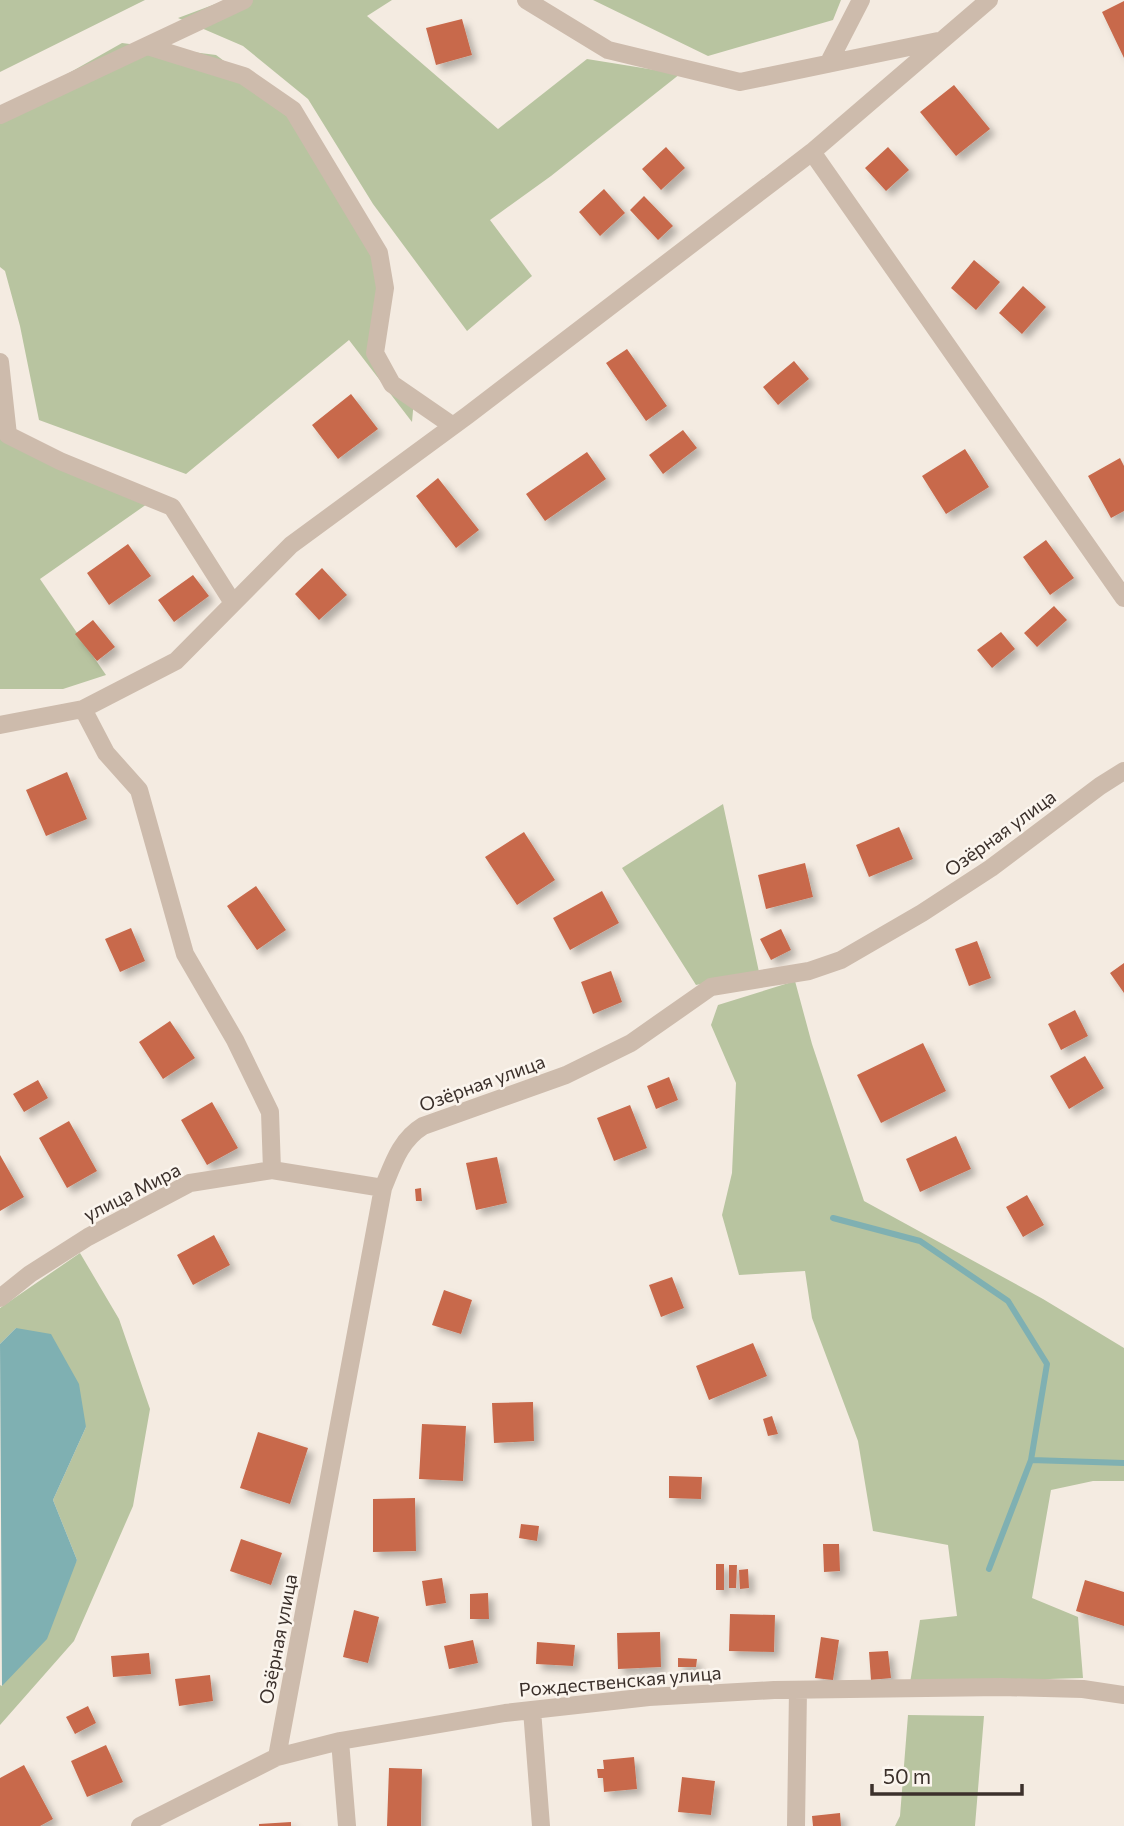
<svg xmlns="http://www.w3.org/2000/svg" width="1124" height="1826" font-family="Commissioner,sans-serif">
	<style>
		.green { fill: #b8c4a0 }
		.water { fill: #7fb0b2 }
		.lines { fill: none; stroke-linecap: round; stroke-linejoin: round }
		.stream { stroke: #7fb0b2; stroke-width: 6 }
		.building { fill: #c8694b; filter: url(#shadow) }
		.minor { stroke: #cdbbac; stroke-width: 18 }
		.labels { text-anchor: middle; stroke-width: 5; stroke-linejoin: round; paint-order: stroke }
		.street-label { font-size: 19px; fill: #3b302b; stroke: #fbf5ee }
	</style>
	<defs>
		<filter id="shadow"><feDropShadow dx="5.5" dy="5.5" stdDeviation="3.5" flood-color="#0004"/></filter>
	</defs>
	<rect width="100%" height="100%" fill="#f4ebe1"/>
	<path class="green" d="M 0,0 L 145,0 L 0,72 Z
		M 226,0 L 392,0 L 367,16 L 498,129 L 587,59 L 680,74 L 551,176 L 490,220 L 532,276 L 467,331 L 373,204 L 308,99 L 243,46 L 178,18 Z
		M 593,0 L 841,0 L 833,20 L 708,56 Z
		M 122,43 L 216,55 L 296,114 L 383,247 L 380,357 L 414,399 L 412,422 L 349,340 L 186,474 L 39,420 L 20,326 L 5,271 L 0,267 L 0,112 Z
		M 0,424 L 157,497 L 40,579 L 106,675 L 63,689 L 0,689 Z
		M 723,804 L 759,972 L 696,985 L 622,868 Z
		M 795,981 L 812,1044 L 864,1201 L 1043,1299 L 1124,1348 L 1124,1481 L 1093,1481 L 1051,1490 L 1032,1598 L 1078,1617 L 1083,1678 L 910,1683 L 920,1620 L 957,1616 L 948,1545 L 873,1531 L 858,1441 L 812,1318 L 805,1271 L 739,1275 L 722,1215 L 732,1173 L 736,1083 L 711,1025 L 718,1005 Z
		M 80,1253 L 119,1319 L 150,1409 L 133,1506 L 74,1641 L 0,1725 L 0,1685 L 2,1686 L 77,1560 L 53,1500 L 86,1427 L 16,1328 L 0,1344 L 0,1308 Z
		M 908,1715 L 984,1716 L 975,1826 L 895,1826 L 900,1816 Z"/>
	<path class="water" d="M 16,1328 L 51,1334 L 79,1384 L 86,1427 L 53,1500 L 77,1560 L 47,1639 L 2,1686 L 0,1344 Z"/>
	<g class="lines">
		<path class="stream" d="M 833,1218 L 920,1241 L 1008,1301 L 1047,1364 L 1031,1460
			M 989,1569 L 1031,1460 L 1124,1463"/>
	</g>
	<path class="building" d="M 1124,1 L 1124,58 L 1102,12 Z
		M 462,19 L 472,55 L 436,65 L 426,28 Z
		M 954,85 L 990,129 L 956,156 L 920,112 Z
		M 666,147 L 685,168 L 661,190 L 642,169 Z
		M 888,147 L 909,170 L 886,191 L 865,168 Z
		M 604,189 L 625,213 L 600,236 L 579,212 Z
		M 644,196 L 673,226 L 658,240 L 630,210 Z
		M 974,260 L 1000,282 L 976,310 L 951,288 Z
		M 1023,286 L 1046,307 L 1022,334 L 999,313 Z
		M 627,349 L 667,406 L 646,421 L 606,363 Z
		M 794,361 L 809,379 L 778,405 L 763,387 Z
		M 351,394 L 378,429 L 338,459 L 312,425 Z
		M 683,430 L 697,448 L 663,474 L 649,455 Z
		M 965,449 L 989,487 L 946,514 L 922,476 Z
		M 587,452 L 606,479 L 545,521 L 526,494 Z
		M 1120,458 L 1124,466 L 1124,511 L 1111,518 L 1088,476 Z
		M 438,478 L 479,530 L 456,548 L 416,496 Z
		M 1046,540 L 1074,578 L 1050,595 L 1023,557 Z
		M 128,544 L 151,576 L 109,605 L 87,573 Z
		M 322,568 L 347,595 L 319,620 L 295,594 Z
		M 193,575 L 209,596 L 174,622 L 158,600 Z
		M 1054,606 L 1067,620 L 1037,647 L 1024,633 Z
		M 93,620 L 115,647 L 97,661 L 75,634 Z
		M 1001,632 L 1015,649 L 992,668 L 977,650 Z
		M 67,772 L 87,819 L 46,836 L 26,790 Z
		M 899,827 L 913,859 L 869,877 L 856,845 Z
		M 524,832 L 555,880 L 517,905 L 485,857 Z
		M 805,863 L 813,897 L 766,909 L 758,875 Z
		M 256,886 L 286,930 L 257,950 L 227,906 Z
		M 602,891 L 619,923 L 570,950 L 553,918 Z
		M 131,928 L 145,961 L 120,972 L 105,939 Z
		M 781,929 L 791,950 L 771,960 L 760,939 Z
		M 977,941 L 991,978 L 969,986 L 955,949 Z
		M 1124,963 L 1124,993 L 1110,973 Z
		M 611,971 L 622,1002 L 593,1014 L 581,982 Z
		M 1075,1010 L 1088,1036 L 1061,1050 L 1048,1024 Z
		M 170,1021 L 195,1058 L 163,1079 L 139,1042 Z
		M 923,1043 L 946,1091 L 881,1123 L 857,1075 Z
		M 1085,1056 L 1104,1088 L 1069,1109 L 1050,1076 Z
		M 669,1077 L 678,1100 L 656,1109 L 647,1086 Z
		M 38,1080 L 48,1098 L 24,1112 L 13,1094 Z
		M 212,1102 L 238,1148 L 207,1165 L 181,1120 Z
		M 630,1105 L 647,1148 L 614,1161 L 597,1118 Z
		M 69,1121 L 97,1171 L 67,1188 L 39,1138 Z
		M 956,1136 L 971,1169 L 920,1192 L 906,1159 Z
		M 0,1155 L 24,1197 L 0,1211 Z
		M 497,1157 L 507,1203 L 476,1210 L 466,1163 Z
		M 421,1188 L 422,1201 L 416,1201 L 415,1189 Z
		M 1027,1195 L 1044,1225 L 1023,1237 L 1006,1207 Z
		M 214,1235 L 230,1265 L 193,1285 L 177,1255 Z
		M 672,1277 L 684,1308 L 661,1317 L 649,1285 Z
		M 444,1290 L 472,1300 L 461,1334 L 432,1325 Z
		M 753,1343 L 767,1376 L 709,1400 L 696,1366 Z
		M 533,1402 L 534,1441 L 494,1443 L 492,1403 Z
		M 772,1416 L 778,1434 L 768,1436 L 763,1419 Z
		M 422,1424 L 466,1426 L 463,1481 L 419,1479 Z
		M 258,1432 L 308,1448 L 290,1504 L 240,1488 Z
		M 669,1476 L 702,1477 L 701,1499 L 669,1498 Z
		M 415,1498 L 416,1551 L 373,1552 L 373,1499 Z
		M 521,1524 L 539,1526 L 537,1541 L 519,1538 Z
		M 241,1539 L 282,1553 L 271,1585 L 230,1571 Z
		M 823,1544 L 839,1544 L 840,1571 L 824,1572 Z
		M 716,1564 L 724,1564 L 724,1590 L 716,1590 Z
		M 729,1565 L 737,1565 L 736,1588 L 729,1588 Z
		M 748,1569 L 749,1588 L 740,1589 L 739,1570 Z
		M 442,1578 L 446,1603 L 426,1606 L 422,1581 Z
		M 1085,1580 L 1124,1592 L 1124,1626 L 1076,1611 Z
		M 488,1593 L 489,1619 L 470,1619 L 470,1594 Z
		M 354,1610 L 379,1617 L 368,1663 L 343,1657 Z
		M 730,1614 L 775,1615 L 774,1652 L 729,1651 Z
		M 660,1632 L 661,1667 L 618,1669 L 617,1633 Z
		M 821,1637 L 839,1640 L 833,1680 L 815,1678 Z
		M 473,1640 L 478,1663 L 449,1669 L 444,1646 Z
		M 537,1642 L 575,1645 L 573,1666 L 536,1664 Z
		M 888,1651 L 891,1678 L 871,1680 L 869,1652 Z
		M 149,1653 L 151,1674 L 113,1677 L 111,1656 Z
		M 678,1658 L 697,1659 L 696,1667 L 678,1667 Z
		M 210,1675 L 213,1701 L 179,1706 L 175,1679 Z
		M 88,1706 L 96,1723 L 75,1734 L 66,1717 Z
		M 106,1745 L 123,1782 L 87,1797 L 71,1761 Z
		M 634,1757 L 637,1789 L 604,1792 L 603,1778 L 598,1778 L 597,1769 L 604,1769 L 603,1760 Z
		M 24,1765 L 53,1819 L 40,1826 L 0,1826 L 0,1778 Z
		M 389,1768 L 422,1769 L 421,1826 L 387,1826 Z
		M 682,1777 L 715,1781 L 711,1815 L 678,1812 Z
		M 840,1813 L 841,1826 L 813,1826 L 812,1816 Z
		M 291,1822 L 291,1826 L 259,1826 L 259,1824 Z"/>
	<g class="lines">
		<path class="minor" d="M 526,0 L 608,50 L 740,82 L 938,41
			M 147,46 L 244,76 L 293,110 L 379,253 L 385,288 L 375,353 L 392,384 L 453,426
			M 828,64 L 861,0
			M 0,115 L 244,0
			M 812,152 L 1124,598
			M 0,362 L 8,435 L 60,461 L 172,507 L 233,603
			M 83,709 L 106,753 L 139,790 L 185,954 L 235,1040 L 270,1112 L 272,1170
			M 0,725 L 83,709 L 176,661 L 291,545 L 468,415 L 812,152 L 989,0
			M 0,1298 L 30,1274 L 88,1237 L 190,1183 L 272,1170 L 383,1188
			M 532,1710 L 541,1826
			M 340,1741 L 347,1826
			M 277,1757 L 383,1188 C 393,1164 400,1140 423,1126 L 566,1075 L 631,1043 L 711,987 L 809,971 L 841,960 L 922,913 L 991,868 L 1100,786 L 1124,771
			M 140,1826 L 277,1757 L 340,1741 L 505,1713 L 649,1697 L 774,1690 L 1002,1687 L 1083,1689 L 1124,1695
			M 796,1826 L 798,1690"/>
	</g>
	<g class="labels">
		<g class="street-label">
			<text transform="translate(1000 833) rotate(-36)" y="7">Озёрная улица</text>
			<text transform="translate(482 1083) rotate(-20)" y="7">Озёрная улица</text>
			<text transform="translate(132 1192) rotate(-27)" y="7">улица Мира</text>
			<text transform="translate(278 1639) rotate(-79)" y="7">Озёрная улица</text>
			<text transform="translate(620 1681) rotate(-5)" y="7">Рождественская улица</text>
		</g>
	</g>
	<path d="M872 1784v10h150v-10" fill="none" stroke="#3b302b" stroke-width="3.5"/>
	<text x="883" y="1784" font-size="21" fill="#3b302b" stroke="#fbf5ee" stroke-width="5" paint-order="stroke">50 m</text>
</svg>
